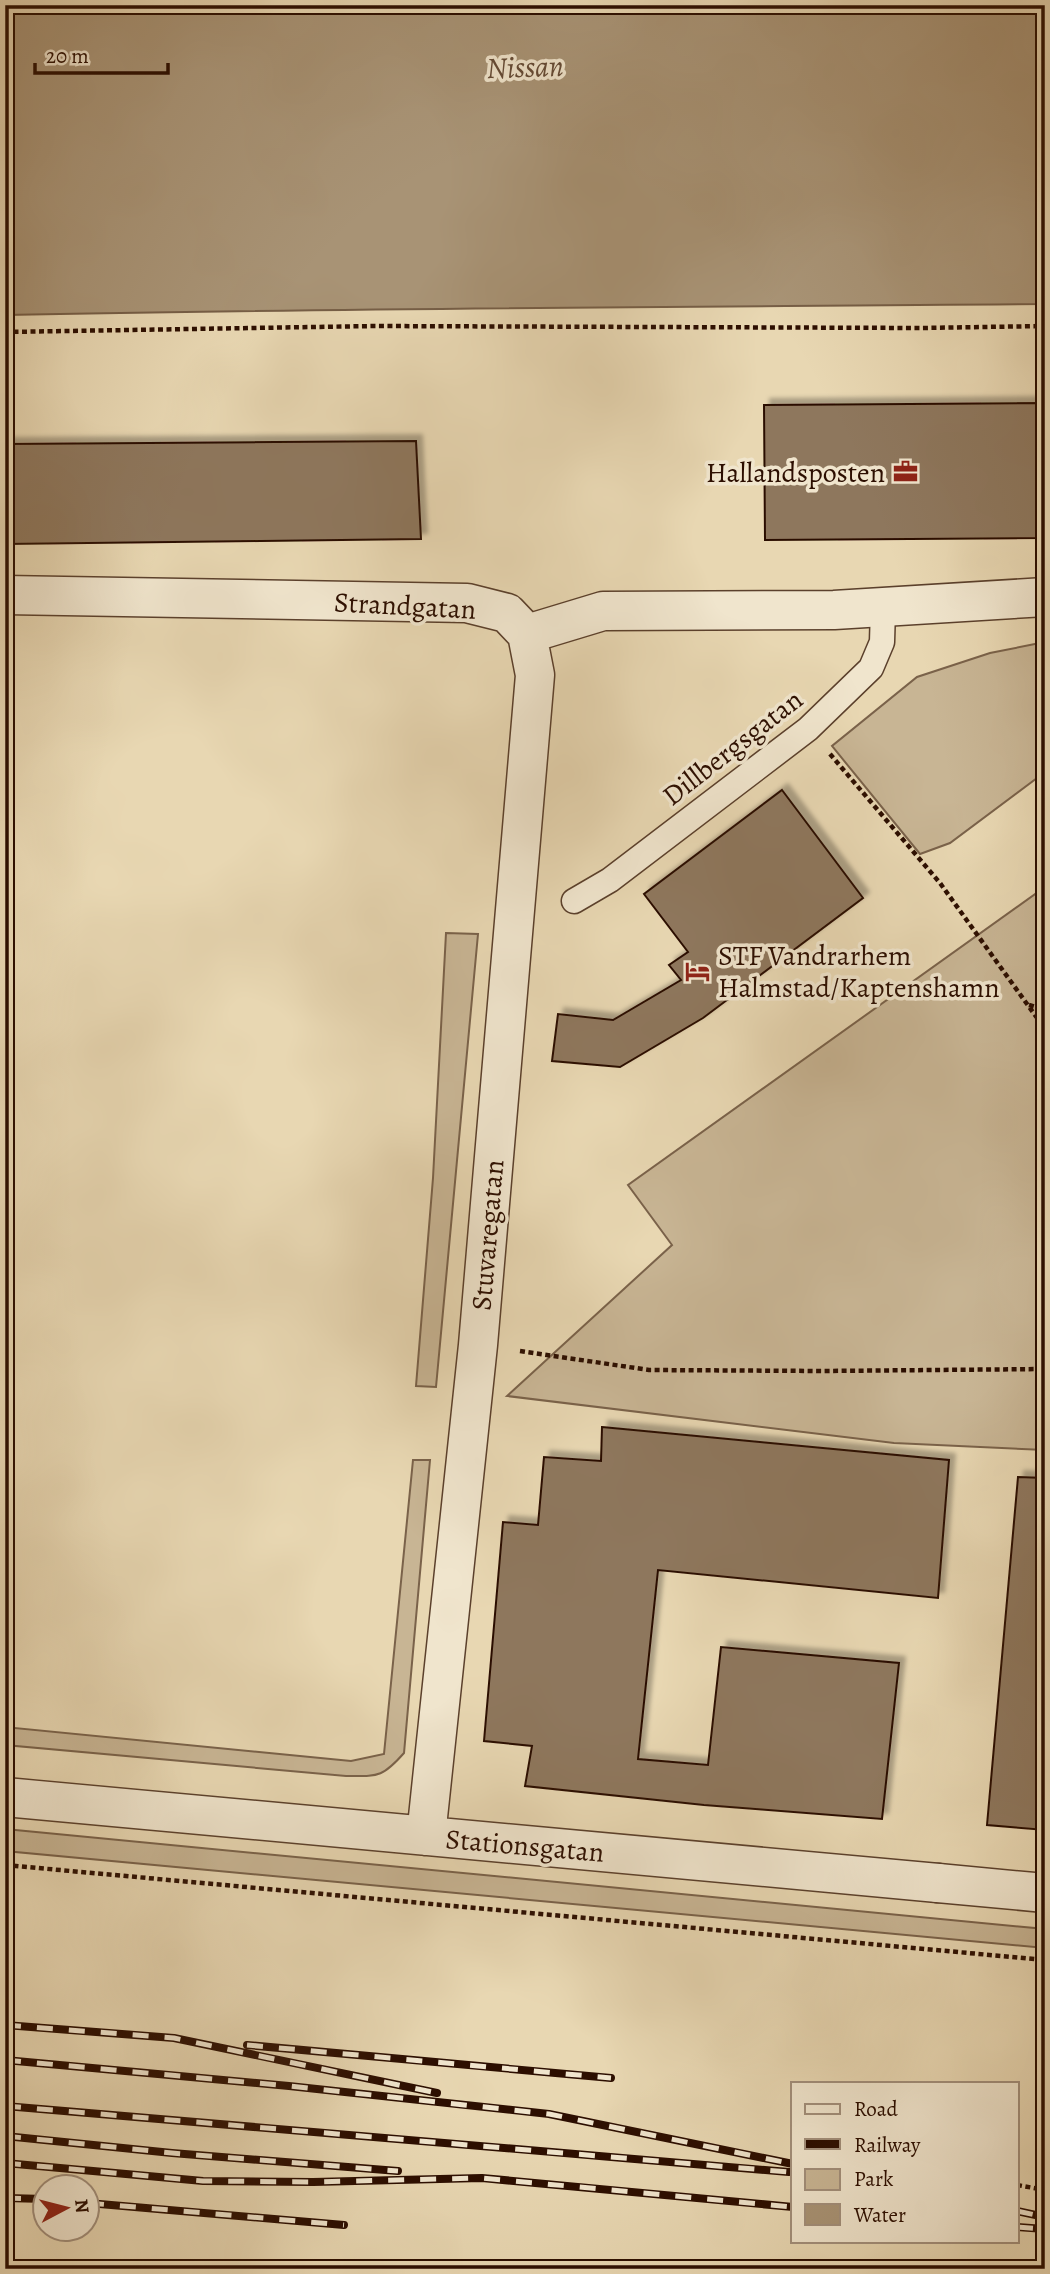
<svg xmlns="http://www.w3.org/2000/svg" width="1050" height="2274" font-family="Alegreya,serif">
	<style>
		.green { fill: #c8b594; stroke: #7a624a; stroke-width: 2 }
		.water { fill: #a89375; stroke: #765e46; stroke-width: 2 }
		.building { fill: #8e775d; stroke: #2c0e00; stroke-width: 2; filter: url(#shadow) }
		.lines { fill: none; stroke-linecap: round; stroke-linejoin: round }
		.service-casing { stroke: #5b402c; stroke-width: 27 }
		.minor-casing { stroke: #5b402c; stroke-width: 41 }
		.tertiary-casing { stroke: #5b402c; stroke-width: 41 }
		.path { stroke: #2c0e00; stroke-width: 4.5; stroke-dasharray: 5 3.5; stroke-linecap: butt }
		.service { stroke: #f0e5cd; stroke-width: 24 }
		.minor { stroke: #f0e5cd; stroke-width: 38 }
		.tertiary { stroke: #f0e5cd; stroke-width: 38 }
		.rail-casing { stroke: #2c0e00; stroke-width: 8 }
		.rail { stroke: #f0e5cd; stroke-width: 5; stroke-dasharray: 16; stroke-linecap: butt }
		.labels { text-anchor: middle; stroke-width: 7; stroke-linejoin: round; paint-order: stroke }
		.poi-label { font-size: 28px; fill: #2c0e00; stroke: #f0e5cd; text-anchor: end }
		.street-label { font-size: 28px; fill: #2c0e00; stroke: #f0e5cd }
		.water-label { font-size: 30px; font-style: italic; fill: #644a35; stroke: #f0e5cd }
	</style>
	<defs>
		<filter id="shadow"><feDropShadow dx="6" dy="-6" stdDeviation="2" flood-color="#0004"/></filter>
	</defs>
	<rect width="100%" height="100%" fill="#e8d7b2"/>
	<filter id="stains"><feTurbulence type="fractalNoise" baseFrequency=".00286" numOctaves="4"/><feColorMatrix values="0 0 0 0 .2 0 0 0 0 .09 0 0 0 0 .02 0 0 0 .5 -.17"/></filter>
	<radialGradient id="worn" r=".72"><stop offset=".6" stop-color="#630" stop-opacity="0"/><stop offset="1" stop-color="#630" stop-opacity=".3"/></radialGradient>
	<path class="green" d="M 1045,642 L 1045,772 L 950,843 L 920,854 L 832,746 L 917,677 L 990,653 Z
		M 1045,887 L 1045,1450 L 894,1443 L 507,1396 L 672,1245 L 628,1185 Z
		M 446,933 L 478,934 L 436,1387 L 416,1386 L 433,1178 Z
		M 413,1460 L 430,1460 L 404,1753 C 382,1778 378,1776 346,1776 L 5,1745 L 5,1727 L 351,1761 L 384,1754 Z
		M 5,1829 L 1045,1929 L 1045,1948 L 5,1851 Z"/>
	<path class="water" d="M 5,5 L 1045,5 L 1045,304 C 698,307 352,308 5,315 Z"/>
	<path class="building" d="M 1045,403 L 1045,538 L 765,540 L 764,405 Z
		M 416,441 L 421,539 L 5,544 L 5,444 Z
		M 782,790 L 863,898 L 703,1018 L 620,1067 L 552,1061 L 558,1014 L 613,1020 L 681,980 L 669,965 L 688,952 L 644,894 Z
		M 602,1427 L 949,1460 L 938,1598 L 658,1570 L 638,1759 L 708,1765 L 721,1647 L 899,1663 L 882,1819 L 704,1805 L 525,1786 L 532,1746 L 484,1741 L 503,1522 L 538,1525 L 544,1457 L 601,1461 Z
		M 1018,1477 L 1045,1478 L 1045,1830 L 987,1825 Z"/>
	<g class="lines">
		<defs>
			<path id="service" d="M 574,901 L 610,880 L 808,729 L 871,668 L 882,642 L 883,608"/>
			<path id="minor" d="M 5,595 L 467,603 L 507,613 L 527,634 L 535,675 L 478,1345 L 426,1836
				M 527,634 L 603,611 L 834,610 L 1045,597
				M 5,1797 L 938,1883"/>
			<path id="tertiary" d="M 938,1883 L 1045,1893"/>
		</defs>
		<use href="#service" class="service-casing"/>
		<use href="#minor" class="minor-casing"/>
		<use href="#tertiary" class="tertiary-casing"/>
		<path class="path" d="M 5,332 L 375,326 L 921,328 L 1045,326
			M 830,754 L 940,883 L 1045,1029
			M 1029,1005 L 1045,1010
			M 520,1351 L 649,1370 L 823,1371 L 1045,1369
			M 5,1865 L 1045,1960
			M 1017,2185 L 1045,2190"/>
		<use href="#service" class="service"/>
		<use href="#minor" class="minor"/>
		<use href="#tertiary" class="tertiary"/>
		<defs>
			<path id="rail" d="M 5,2025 L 174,2038 L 437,2093
				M 247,2045 L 611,2078
				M 5,2060 L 289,2086 L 549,2114 L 793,2164
				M 5,2106 L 789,2172
				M 5,2136 L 172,2153 L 398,2171
				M 5,2163 L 203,2181 L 313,2182 L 482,2178 L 793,2207
				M 5,2198 L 46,2199
				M 88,2203 L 344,2225
				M 1017,2211 L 1045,2217
				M 1017,2227 L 1045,2229"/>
		</defs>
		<use href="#rail" class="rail-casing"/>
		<use href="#rail" class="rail"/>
	</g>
	<defs>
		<symbol id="office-bare" viewBox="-9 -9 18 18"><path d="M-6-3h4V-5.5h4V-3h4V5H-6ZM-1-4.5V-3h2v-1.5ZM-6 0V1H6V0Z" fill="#8f2418" stroke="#f0e5cd" stroke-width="2.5" paint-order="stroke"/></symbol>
		<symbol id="hotel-bare" viewBox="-9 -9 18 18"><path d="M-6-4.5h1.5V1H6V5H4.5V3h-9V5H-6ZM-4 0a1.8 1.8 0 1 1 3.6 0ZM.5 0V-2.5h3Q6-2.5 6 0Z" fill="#8f2418" stroke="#f0e5cd" stroke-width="2.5" paint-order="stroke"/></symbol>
	</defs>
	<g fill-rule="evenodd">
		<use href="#office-bare" x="888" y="454" width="35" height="35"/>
		<use href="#hotel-bare" x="680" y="954" width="35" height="35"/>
	</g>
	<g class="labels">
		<g class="poi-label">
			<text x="885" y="482">Hallandsposten</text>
			<text x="718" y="965" text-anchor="start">STF Vandrarhem<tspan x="718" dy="32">Halmstad/Kaptenshamn</tspan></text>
		</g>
		<g class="street-label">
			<text transform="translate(405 605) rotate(3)" y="10">Strandgatan</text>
			<text transform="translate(732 747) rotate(-38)" y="10">Dillbergsgatan</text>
			<text transform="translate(487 1235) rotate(-85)" y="10">Stuvaregatan</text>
			<text transform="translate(525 1845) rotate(5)" y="10">Stationsgatan</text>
		</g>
		<g class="water-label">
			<text transform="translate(525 67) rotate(-2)" y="10">Nissan</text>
		</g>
	</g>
	<rect width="1050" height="2274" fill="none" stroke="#e8d7b2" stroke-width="28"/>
	<rect x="7" y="7" width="1036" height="2260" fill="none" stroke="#2c0e00" stroke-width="3.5"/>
	<rect x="14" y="14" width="1022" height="2246" fill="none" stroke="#2c0e00" stroke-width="2"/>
	<rect x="791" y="2082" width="228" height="161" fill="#f0e5cd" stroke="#a28f7b" stroke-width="2"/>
	<rect x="805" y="2104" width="35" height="10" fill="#f0e5cd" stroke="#a28f7b" stroke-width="2"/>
	<text x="854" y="2116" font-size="21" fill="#2c0e00">Road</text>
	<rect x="805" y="2139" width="35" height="10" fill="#2c0e00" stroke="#a28f7b" stroke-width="2"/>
	<text x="854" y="2152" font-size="21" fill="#2c0e00">Railway</text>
	<rect x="805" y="2169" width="35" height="21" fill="#c8b594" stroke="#a28f7b" stroke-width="2"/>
	<text x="854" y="2186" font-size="21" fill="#2c0e00">Park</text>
	<rect x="805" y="2204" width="35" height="21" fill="#a89375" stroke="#a28f7b" stroke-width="2"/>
	<text x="854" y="2222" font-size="21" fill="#2c0e00">Water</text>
	<g transform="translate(66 2208) rotate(83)"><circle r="33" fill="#f0e5cd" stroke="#a28f7b" stroke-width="2"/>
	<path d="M0-5L12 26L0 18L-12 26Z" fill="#8f2418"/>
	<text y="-10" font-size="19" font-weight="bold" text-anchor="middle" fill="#2c0e00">N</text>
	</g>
	<path d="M35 63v10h133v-10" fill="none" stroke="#2c0e00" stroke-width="3.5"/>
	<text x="46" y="63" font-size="21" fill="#2c0e00" stroke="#f0e5cd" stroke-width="5" paint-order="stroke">20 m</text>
	<rect width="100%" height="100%" filter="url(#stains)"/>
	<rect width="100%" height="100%" fill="url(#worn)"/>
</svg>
